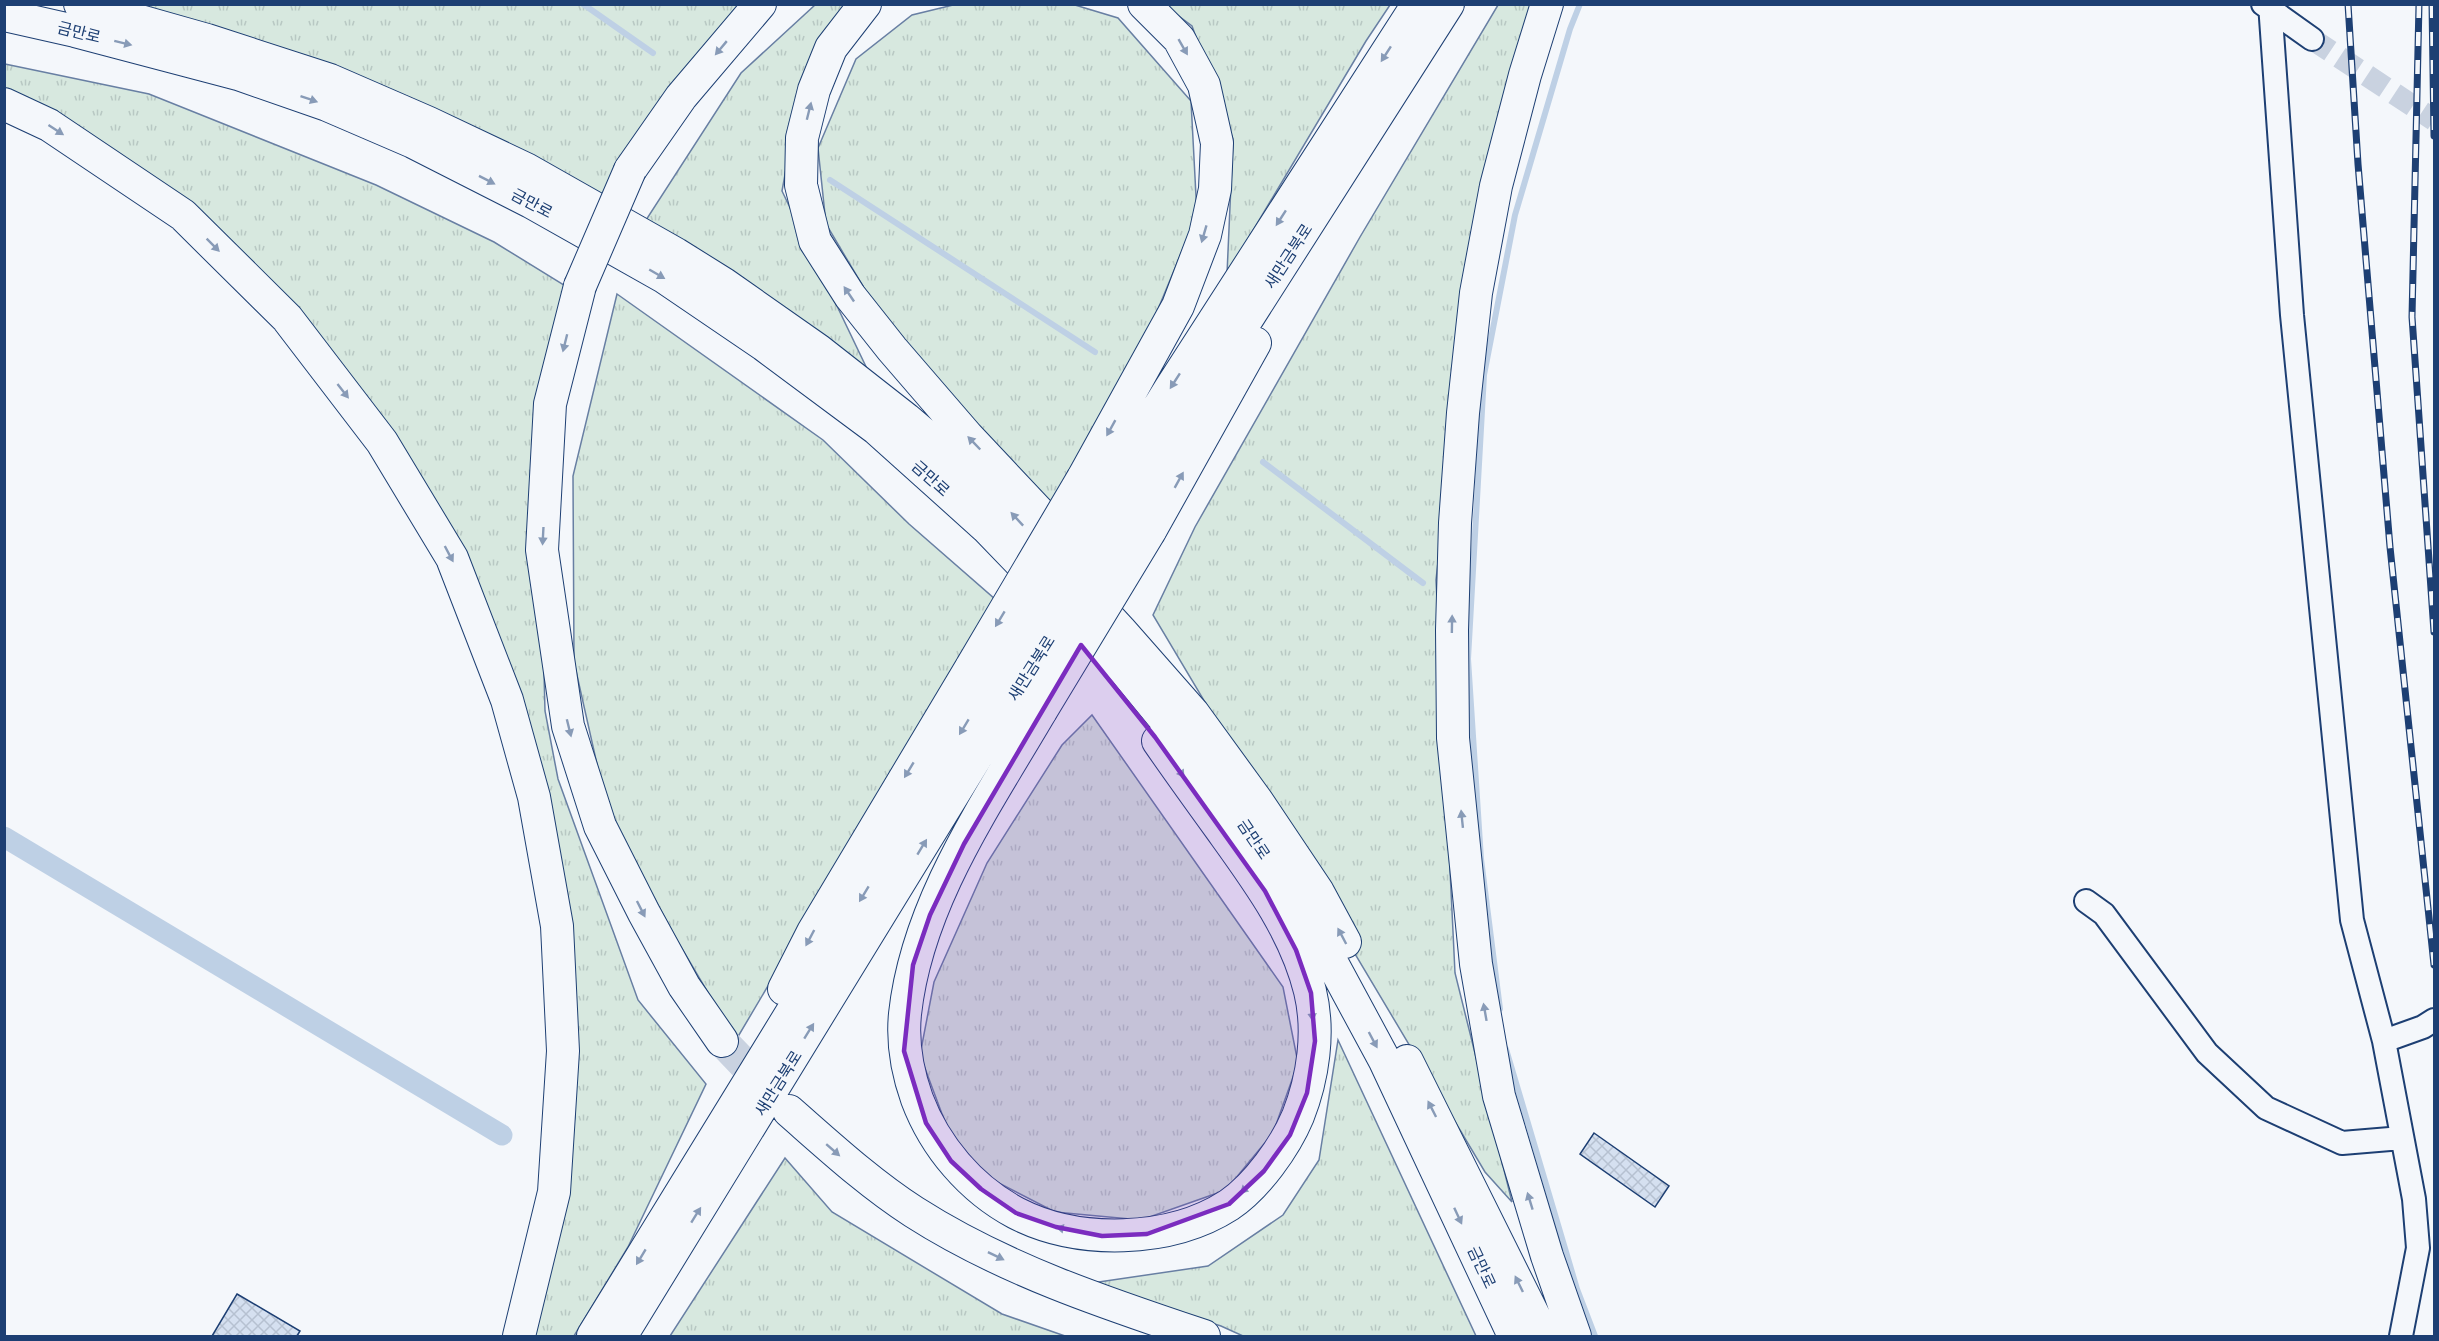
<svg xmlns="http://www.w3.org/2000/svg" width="2439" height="1341" font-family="'Roboto Condensed','Noto Sans KR',sans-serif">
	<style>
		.grass { fill: url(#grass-tufts); stroke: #687fa3; stroke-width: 1.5 }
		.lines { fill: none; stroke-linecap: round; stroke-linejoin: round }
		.stream { stroke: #bed0e5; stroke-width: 6 }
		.canal { stroke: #bed0e5; stroke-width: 21 }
		.building { fill: url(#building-cross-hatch); stroke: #1d3f73; stroke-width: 1.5 }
		.minor-tunnel { stroke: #c9d2e0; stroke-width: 22; stroke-dasharray: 22 11; stroke-linecap: butt }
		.highway-tunnel { stroke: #c9d2e0; stroke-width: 32; stroke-dasharray: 32 16; stroke-linecap: butt }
		.minor-casing { stroke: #1d3f73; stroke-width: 26 }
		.highway-casing { stroke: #1d3f73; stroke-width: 34 }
		.minor { stroke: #f4f7fb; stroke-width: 22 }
		.highway { stroke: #f4f7fb; stroke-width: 32 }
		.rail-casing { stroke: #1d3f73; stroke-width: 7 }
		.rail { stroke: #f4f7fb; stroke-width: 4.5; stroke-dasharray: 14; stroke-linecap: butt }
		.highway-bridge-casing { stroke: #1d3f73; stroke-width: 34; stroke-linecap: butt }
		.highway-bridge { stroke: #f4f7fb; stroke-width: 32 }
		.oneway { fill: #889bb7 }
		.marked { fill: #7b2cbf; fill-opacity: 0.2; stroke: #7b2cbf; stroke-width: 4.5; stroke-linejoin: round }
		.labels { text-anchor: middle; stroke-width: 4.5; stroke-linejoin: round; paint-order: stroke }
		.street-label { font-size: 16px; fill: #1d3f73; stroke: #f4f7fb }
	</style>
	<defs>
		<pattern id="grass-tufts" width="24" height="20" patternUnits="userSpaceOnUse" patternTransform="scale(1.5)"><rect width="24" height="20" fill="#d7e8df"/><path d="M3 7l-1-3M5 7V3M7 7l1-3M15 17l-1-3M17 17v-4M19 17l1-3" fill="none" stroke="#b8c8c3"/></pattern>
		<pattern id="building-cross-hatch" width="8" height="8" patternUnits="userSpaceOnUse" patternTransform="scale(1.5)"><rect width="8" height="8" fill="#d5e0f0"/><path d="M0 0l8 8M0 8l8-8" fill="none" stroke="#b6c1d1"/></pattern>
	</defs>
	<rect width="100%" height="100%" fill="#f4f7fb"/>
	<path class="grass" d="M 117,5 L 738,5 L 639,130 L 605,197 Z
		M 815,5 L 854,5 L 798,104 L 782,191 L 870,375 L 646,220 L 741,73 Z
		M 953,5 L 1075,5 L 1118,18 L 1191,101 L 1197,215 L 1139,355 L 1051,503 L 1007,459 L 883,320 L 826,224 L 818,148 L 856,59 L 912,15 Z
		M 1164,5 L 1390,5 L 1366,41 L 1227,274 L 1233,139 L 1192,26 Z
		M 1498,5 L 1540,5 L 1478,200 L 1436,580 L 1455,973 L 1512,1202 L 1485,1172 L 1153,615 L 1195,527 L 1360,237 Z
		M 5,64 L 149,94 L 376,185 L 494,242 L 564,285 L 537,407 L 545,711 L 558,779 L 638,1000 L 706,1084 L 628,1247 L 574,1336 L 532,1336 L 575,1117 L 552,830 L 503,654 L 257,270 L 5,94 Z
		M 617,294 L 823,440 L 909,524 L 996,600 L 736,1040 L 678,942 L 608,813 L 574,662 L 573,476 Z
		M 1092,715 L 1283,987 L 1298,1063 L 1273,1133 L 1226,1190 L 1141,1220 L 1055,1212 L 987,1177 L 948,1130 L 920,1055 L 934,982 L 987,863 L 1062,745 Z
		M 1338,1040 L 1476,1336 L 1243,1336 L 1221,1326 L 1085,1284 L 1208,1266 L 1283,1215 L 1319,1160 Z
		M 785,1158 L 832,1212 L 1002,1314 L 1065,1336 L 670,1336 Z"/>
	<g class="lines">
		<path class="stream" d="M 583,4 L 653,53
			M 830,180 L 1095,352
			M 1263,462 L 1423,583
			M 1500,1009 L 1481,859 L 1468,659 L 1484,375 L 1515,215 L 1570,29 L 1580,4
			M 1506,1049 L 1577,1289 L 1595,1336"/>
		<path class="canal" d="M 4,837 L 502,1135"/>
	</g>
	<path class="building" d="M 1594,1133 L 1669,1186 L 1655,1207 L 1580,1154 Z
		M 237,1294 L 300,1331 L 297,1336 L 212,1336 Z"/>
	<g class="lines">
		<path class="minor-tunnel" d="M 2312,39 L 2434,120"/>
		<path class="highway-tunnel" d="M 722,1041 L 773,1094"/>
		<defs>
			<path id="minor" d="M 2263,4 L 2312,39
				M 2270,4 L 2292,315 L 2352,920 L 2384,1041 L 2414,1199 L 2418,1248 L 2401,1336
				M 2086,901 L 2104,914 L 2207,1053 L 2266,1108 L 2342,1143 L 2402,1138
				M 2384,1041 L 2423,1027 L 2434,1020"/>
			<path id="highway" d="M 80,4 L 207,40 L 330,80 L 429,123 L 526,169 L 676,254 L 724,284 L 818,350 L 906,419 L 995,495 L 1120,630 L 1193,713 L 1257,801 L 1318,892 L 1345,942
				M 865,4 L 831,48 L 814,90 L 802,138 L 801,185 L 815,241 L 850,296 L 892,349 L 968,437 L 1065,540
				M 1547,4 L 1525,75 L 1496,186 L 1476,293 L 1463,413 L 1455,523 L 1452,630 L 1453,738 L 1476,964 L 1499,1096 L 1547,1256 L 1575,1336
				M 4,15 L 75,31 L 238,74 L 327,105 L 413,142 L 531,202 L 664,277 L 764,345 L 877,429 L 986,527 L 1126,672 L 1209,773 L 1310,922 L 1385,1061 L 1514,1336
				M 4,104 L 49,125 L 183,215 L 287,318 L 382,442 L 452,558 L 507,700 L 534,797 L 557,926 L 563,1051 L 554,1192 L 519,1336
				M 630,170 L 681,97 L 760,4
				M 580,286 L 550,404 L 542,550 L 568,726 L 600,826 L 644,913 L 684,986 L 722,1041
				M 1083,478 L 1178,306 L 1205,235 L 1215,189 L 1217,143 L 1204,85 L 1179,39 L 1144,4
				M 1105,494 L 1170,389 L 1418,4
				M 1129,509 L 1210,377 L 1448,4
				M 1150,531 L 1255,343
				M 1041,711 C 986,805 917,903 905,1014 C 902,1044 907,1071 917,1099 C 935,1147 971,1189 1016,1213 C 1078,1245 1170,1243 1229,1205 C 1257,1186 1285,1147 1298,1116 C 1313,1078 1320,1032 1310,991 C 1295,930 1256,878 1220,828 C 1199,799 1178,770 1158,741
				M 784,989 L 813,932 L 972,666
				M 1407,1061 L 1544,1336
				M 789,1111 C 829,1146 869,1183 914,1212 C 1003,1269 1105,1303 1204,1336
				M 593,1336 L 848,921 L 994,676
				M 621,1336 L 1016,692"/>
		</defs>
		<use href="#minor" class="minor-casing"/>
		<use href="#highway" class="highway-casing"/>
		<use href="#minor" class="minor"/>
		<use href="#highway" class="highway"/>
		<defs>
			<path id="rail" d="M 2348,4 L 2358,164 L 2390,547 L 2434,965
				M 2419,4 L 2412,317 L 2434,632
				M 2432,4 L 2434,136"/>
		</defs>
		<use href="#rail" class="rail-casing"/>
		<use href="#rail" class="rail"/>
		<defs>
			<path id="highway-bridge" d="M 580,286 L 630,170
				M 972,666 L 1083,478
				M 994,676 L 1105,494
				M 1016,692 L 1129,509
				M 1041,711 L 1150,531"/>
		</defs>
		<use href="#highway-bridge" class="highway-bridge-casing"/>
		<use href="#highway-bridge" class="highway-bridge"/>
	</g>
	<defs><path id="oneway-solid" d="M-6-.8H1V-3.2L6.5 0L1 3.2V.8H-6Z" transform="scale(1.5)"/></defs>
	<g class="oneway">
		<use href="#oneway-solid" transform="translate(123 43) rotate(14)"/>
		<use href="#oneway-solid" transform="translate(1183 47) rotate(60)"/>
		<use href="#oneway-solid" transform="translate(721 48) rotate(130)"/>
		<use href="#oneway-solid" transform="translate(1386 54) rotate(123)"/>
		<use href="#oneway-solid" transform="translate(309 99) rotate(19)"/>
		<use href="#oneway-solid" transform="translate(809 111) rotate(-76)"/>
		<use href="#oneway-solid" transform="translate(56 130) rotate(33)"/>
		<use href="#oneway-solid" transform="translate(487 180) rotate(27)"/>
		<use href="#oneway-solid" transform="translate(1281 218) rotate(123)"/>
		<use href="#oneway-solid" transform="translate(1204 234) rotate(106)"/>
		<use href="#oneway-solid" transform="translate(213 245) rotate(45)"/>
		<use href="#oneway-solid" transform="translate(657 274) rotate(30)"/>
		<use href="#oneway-solid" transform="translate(849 294) rotate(-124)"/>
		<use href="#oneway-solid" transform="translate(565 343) rotate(104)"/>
		<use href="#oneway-solid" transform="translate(1175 381) rotate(123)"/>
		<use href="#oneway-solid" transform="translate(343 391) rotate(52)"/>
		<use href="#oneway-solid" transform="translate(1111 428) rotate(119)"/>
		<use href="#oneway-solid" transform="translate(974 443) rotate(-134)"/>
		<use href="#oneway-solid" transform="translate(1179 480) rotate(-61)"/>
		<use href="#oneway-solid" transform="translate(1017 519) rotate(-133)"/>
		<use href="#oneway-solid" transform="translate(543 536) rotate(93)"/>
		<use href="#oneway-solid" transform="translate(449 554) rotate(62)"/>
		<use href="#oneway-solid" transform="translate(1000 619) rotate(121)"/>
		<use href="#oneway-solid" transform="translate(1452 624) rotate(-89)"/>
		<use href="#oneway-solid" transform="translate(964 727) rotate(121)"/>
		<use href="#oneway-solid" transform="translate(569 728) rotate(76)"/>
		<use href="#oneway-solid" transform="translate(909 770) rotate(121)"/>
		<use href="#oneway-solid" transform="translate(1179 770) rotate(55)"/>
		<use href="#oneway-solid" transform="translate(1462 819) rotate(-96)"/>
		<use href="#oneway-solid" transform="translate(922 847) rotate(-59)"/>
		<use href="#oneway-solid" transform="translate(864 894) rotate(121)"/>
		<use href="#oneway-solid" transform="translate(641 909) rotate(63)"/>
		<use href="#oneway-solid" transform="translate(1342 936) rotate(-118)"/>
		<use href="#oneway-solid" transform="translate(810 938) rotate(118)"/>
		<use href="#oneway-solid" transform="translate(1312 1012) rotate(85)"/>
		<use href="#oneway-solid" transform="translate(1485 1012) rotate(-100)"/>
		<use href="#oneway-solid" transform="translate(809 1031) rotate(-58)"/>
		<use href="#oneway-solid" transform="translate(1373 1040) rotate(62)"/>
		<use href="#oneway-solid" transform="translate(1432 1109) rotate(-117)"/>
		<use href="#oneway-solid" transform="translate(833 1150) rotate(41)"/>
		<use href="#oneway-solid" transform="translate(1247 1187) rotate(137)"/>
		<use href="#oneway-solid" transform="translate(1530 1201) rotate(-107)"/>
		<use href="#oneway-solid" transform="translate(696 1215) rotate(-58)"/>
		<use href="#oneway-solid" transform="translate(1458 1216) rotate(65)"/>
		<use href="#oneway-solid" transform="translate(1065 1229) rotate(-169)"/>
		<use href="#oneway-solid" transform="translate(996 1256) rotate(26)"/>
		<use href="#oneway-solid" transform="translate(641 1257) rotate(121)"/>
		<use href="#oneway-solid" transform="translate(1519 1284) rotate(-116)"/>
	</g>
	<path class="marked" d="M 1081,645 L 1155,737 L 1265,891 L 1296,950 L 1311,993 L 1315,1041 L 1307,1093 L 1290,1135 L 1264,1171 L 1229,1204 L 1147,1234 L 1102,1236 L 1056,1227 L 1016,1213 L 981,1189 L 951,1161 L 926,1123 L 904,1051 L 913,965 L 930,915 L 964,844 Z"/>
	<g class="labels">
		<g class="street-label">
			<text transform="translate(79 32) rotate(14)" y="6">금만로</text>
			<text transform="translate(532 203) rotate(28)" y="6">금만로</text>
			<text transform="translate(1288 256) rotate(-57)" y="6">새만금북로</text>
			<text transform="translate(931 478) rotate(42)" y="6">금만로</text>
			<text transform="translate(1031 668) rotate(-58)" y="6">새만금북로</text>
			<text transform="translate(1254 839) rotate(56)" y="6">금만로</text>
			<text transform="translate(778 1083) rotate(-58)" y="6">새만금북로</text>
			<text transform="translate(1482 1267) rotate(65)" y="6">금만로</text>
		</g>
	</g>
	<rect width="2439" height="1341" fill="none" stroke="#1d3f73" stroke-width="12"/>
</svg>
